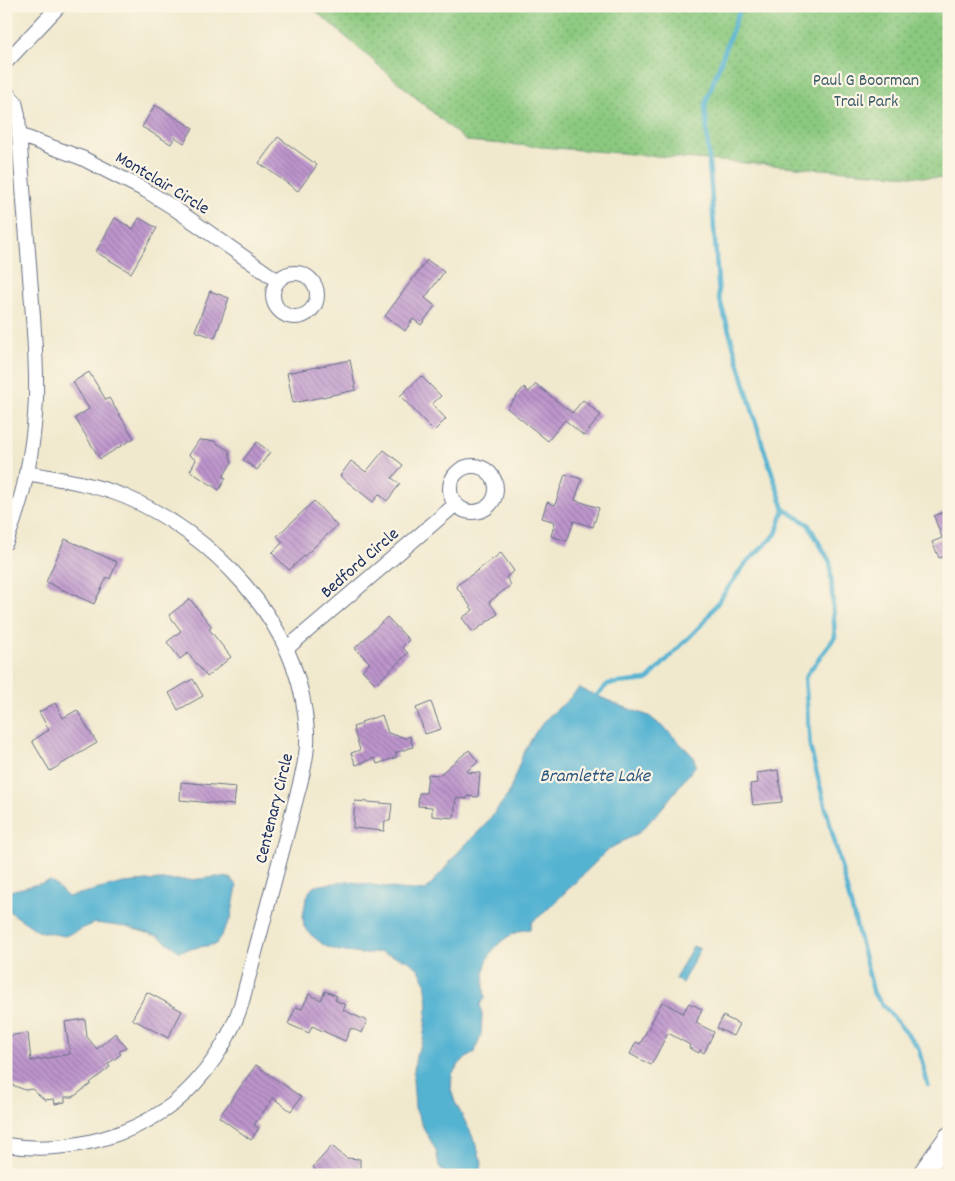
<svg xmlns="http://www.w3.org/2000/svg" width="955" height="1181" font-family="Dekko,sans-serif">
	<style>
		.park { fill: url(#park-dots); stroke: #537c6e }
		.water { fill: #54b3d2; stroke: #387198 }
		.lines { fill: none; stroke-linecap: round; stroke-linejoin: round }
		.stream { stroke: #54b3d2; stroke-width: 4.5 }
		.building { fill: url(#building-back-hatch) }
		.minor-casing { stroke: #667085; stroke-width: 16 }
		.secondary-casing { stroke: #667085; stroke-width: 22 }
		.minor { stroke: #fff; stroke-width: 14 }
		.secondary { stroke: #fff; stroke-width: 20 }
		.labels { text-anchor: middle; stroke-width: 4.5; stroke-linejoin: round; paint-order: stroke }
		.park-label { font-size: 18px; fill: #3d5d68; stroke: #fcf5e5 }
		.street-label { font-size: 18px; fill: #1b2f5e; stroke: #fcf5e5 }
		.water-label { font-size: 19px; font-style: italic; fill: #2c5781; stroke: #fcf5e5 }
	</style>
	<defs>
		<pattern id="park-dots" width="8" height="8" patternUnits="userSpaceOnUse" patternTransform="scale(1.25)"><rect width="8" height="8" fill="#8bc97f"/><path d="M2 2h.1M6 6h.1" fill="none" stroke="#71a46b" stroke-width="1.8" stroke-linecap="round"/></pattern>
		<pattern id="building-back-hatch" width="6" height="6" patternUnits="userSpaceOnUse" patternTransform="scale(1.25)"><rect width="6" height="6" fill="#bd95cc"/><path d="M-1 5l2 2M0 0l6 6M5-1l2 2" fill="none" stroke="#997aa9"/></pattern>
	</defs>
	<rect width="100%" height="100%" fill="#fcf5e5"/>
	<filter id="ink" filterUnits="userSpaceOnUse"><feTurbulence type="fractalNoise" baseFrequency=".02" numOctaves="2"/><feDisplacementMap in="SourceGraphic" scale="10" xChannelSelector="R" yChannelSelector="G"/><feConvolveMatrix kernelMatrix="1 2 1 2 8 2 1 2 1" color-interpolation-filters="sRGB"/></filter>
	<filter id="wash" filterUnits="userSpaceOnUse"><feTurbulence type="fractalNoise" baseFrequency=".0096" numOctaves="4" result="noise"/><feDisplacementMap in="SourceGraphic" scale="20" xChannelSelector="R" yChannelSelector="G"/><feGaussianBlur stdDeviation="1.12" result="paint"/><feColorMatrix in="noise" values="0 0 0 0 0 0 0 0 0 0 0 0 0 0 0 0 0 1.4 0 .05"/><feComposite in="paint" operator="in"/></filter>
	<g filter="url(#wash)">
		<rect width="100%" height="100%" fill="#f1e9ce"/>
		<path class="park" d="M 310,6 L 949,6 L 949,179 L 466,141 Z"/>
		<path class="water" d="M 579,688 L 621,706 L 649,716 L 670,733 L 693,756 L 696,765 L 662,808 L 640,832 L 609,849 L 545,912 L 532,922 L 530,929 C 510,931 489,947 485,968 C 483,978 484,989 485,999 L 480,1004 L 482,1015 L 481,1034 L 475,1052 L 461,1062 L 452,1074 L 451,1090 L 455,1102 L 470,1131 L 476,1145 L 482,1163 L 480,1175 L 446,1175 L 439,1166 L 436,1150 L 424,1129 L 415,1108 L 413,1079 L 416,1055 L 423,1041 L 428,1003 L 425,981 L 418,968 L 407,960 L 380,952 L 361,954 L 339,951 L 325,946 L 310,934 L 304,927 L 303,917 L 305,904 L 309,892 L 314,886 L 347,881 L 398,889 L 425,891 L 442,872 L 460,850 L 484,826 L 508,795 L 523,754 L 535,733 L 548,717 L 568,700 Z
			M 216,877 L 230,878 L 237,886 L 231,918 L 216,944 L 179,951 L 158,936 L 127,927 L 95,923 L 65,936 L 38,931 L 6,909 L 6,892 L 51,881 L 68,897 L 123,883 L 159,880 L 191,880 Z
			M 693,946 L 700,949 L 682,983 L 675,979 Z"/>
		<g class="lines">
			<path class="stream" d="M 741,6 L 705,105 L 719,297 L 762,443 L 784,509 L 808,524 L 830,562 L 835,637 L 805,677 L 810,747 L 874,994 L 918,1047 L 928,1085
				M 597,695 L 608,684 L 647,680 L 704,622 L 745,564 L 776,534 L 784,509"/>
		</g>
		<g id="blocks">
			<path class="building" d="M 155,105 L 193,128 L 184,143 L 175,137 L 171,144 L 142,127 Z
				M 278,137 L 317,165 L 298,191 L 259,163 Z
				M 115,218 L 133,229 L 139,218 L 157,228 L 131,273 L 96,252 Z
				M 427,260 L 444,272 L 425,298 L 435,306 L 421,325 L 413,319 L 405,331 L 385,316 Z
				M 210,291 L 229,298 L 215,338 L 195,331 Z
				M 350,360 L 356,390 L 293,403 L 287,373 Z
				M 89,372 L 106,400 L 109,398 L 134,438 L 100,459 L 75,418 L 89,409 L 73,382 Z
				M 421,376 L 441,396 L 432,404 L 446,419 L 434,431 L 400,396 Z
				M 536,384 L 572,413 L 583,400 L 601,415 L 584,436 L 565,420 L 548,441 L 507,408 L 524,387 L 529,392 Z
				M 199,440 L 214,441 L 229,451 L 232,462 L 223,477 L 226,478 L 219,490 L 190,471 L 196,460 L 189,455 Z
				M 257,442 L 270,452 L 257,470 L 243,460 Z
				M 384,450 L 403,465 L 392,478 L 400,484 L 387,501 L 379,494 L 373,502 L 340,476 L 351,461 L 366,472 Z
				M 565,474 L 582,479 L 575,500 L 599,508 L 593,527 L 574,521 L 567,541 L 551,536 L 555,522 L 542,518 L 547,502 L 555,505 Z
				M 314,501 L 337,526 L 289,570 L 272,553 L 283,542 L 277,536 Z
				M 949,510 L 949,555 L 939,558 L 932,542 L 942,538 L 934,516 Z
				M 65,539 L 117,562 L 110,579 L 107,577 L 94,604 L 46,582 Z
				M 501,553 L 514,571 L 506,577 L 511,585 L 489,602 L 498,614 L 473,632 L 462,618 L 473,610 L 456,586 Z
				M 190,599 L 212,627 L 209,629 L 231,657 L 207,677 L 188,653 L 180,659 L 167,642 L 181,631 L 169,615 Z
				M 387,617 L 409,640 L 402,647 L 408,653 L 376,684 L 362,670 L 370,663 L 355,648 Z
				M 193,679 L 203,696 L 178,710 L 169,693 Z
				M 431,702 L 441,729 L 425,734 L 416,708 Z
				M 55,703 L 63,718 L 77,710 L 97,743 L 50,771 L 32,741 L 49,730 L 39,712 Z
				M 382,715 L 388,733 L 405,738 L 410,736 L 413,747 L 395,753 L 397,757 L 377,764 L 375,758 L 356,765 L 351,753 L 360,750 L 353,727 L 362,724 L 361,722 Z
				M 469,750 L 478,762 L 466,772 L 480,773 L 478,797 L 467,796 L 467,799 L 456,798 L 454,818 L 432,816 L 432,807 L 418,806 L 419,793 L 426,793 L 428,774 L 439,775 Z
				M 778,770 L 782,802 L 753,805 L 750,784 L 758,783 L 757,773 Z
				M 181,782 L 236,787 L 234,805 L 180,800 Z
				M 355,801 L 392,804 L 390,821 L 385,821 L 384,831 L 353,828 Z
				M 325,991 L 337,996 L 335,1000 L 346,1005 L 343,1010 L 367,1021 L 362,1033 L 351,1028 L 345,1041 L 312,1026 L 309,1033 L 288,1024 L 296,1007 L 302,1009 L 309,994 L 321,1000 Z
				M 147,992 L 182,1011 L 168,1038 L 132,1019 Z
				M 662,1002 L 683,1013 L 689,1003 L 702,1009 L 696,1023 L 714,1032 L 704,1053 L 700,1050 L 699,1053 L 689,1048 L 690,1045 L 668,1033 L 651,1065 L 630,1054 L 636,1042 L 640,1044 Z
				M 723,1016 L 739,1024 L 733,1036 L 717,1028 Z
				M 85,1019 L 87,1037 L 97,1049 L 115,1033 L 126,1047 L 119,1052 L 121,1054 L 108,1064 L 110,1067 L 90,1083 L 91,1084 L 73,1097 L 65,1097 L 65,1102 L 55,1104 L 54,1099 L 45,1100 L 32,1089 L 25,1090 L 10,1084 L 11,1083 L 6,1080 L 6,1043 L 8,1043 L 7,1036 L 28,1033 L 31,1061 L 70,1054 L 65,1022 Z
				M 256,1065 L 301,1097 L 291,1111 L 273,1098 L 254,1125 L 259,1128 L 251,1140 L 219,1117 Z
				M 332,1146 L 346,1158 L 360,1159 L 360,1175 L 312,1175 L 316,1170 L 313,1167 Z"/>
		</g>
	</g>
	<g filter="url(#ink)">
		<use href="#blocks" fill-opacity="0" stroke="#667085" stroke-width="1"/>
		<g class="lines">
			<defs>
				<path id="minor" d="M 6,62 L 59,6
					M 6,92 L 15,102 L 18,115 C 21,169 26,223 30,277 C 33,317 37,358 36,398 C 34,447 24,497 6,542
					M 19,135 L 82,158 L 145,190 L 171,206 L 278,281
					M273 295a22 22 0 1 1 44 0a22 22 0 1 1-44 0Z
					M450 489a23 23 0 1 1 46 0a23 23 0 1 1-46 0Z
					M 286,649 L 456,504
					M 6,1145 C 62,1154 127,1139 173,1104 C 204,1079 229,1042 241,1005 L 300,784 C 303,771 307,757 307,743 C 308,733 306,723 305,713 C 293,618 212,534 126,497 C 94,484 60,479 26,473"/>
				<path id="secondary" d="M 922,1175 L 949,1137"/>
			</defs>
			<use href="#minor" class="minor-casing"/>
			<use href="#secondary" class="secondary-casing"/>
			<use href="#minor" class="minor"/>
			<use href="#secondary" class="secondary"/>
		</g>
	</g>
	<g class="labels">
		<g class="park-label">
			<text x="866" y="85">Paul G Boorman<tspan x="866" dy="21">Trail Park</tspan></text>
		</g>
		<g class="street-label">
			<text transform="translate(163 182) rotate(31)" y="6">Montclair Circle</text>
			<text transform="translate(359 562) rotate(-41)" y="6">Bedford Circle</text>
			<text transform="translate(273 808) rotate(-76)" y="6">Centenary Circle</text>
		</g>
		<g class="water-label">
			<text x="595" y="781">Bramlette Lake</text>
		</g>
	</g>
	<rect width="955" height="1181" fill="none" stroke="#fcf5e5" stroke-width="25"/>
</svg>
